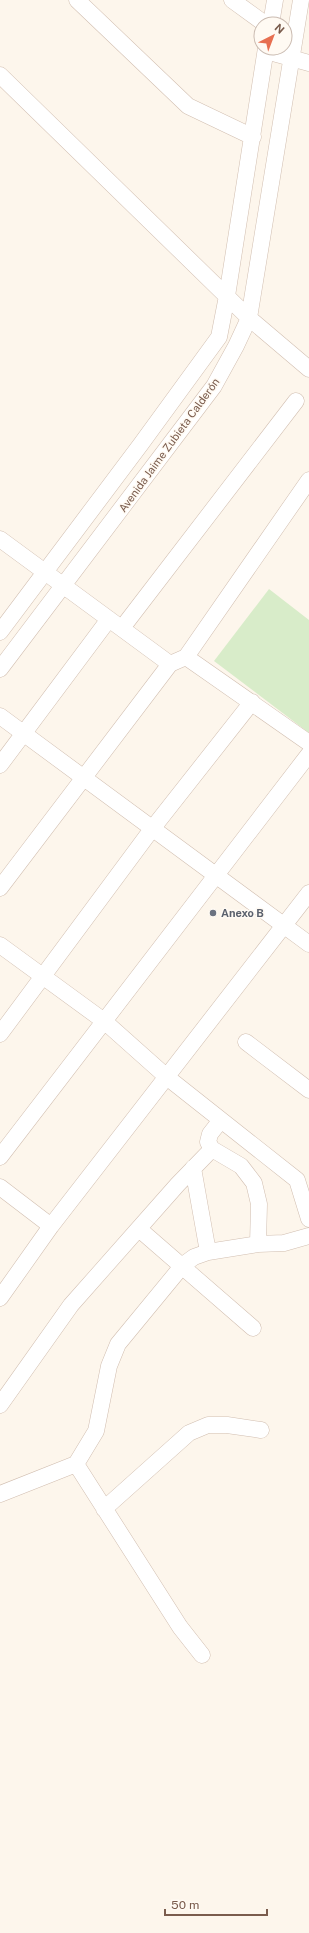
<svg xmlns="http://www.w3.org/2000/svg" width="309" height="1933" font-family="'Public Sans',sans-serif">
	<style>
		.green { fill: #d8ecc9 }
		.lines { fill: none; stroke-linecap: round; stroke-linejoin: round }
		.minor-casing { stroke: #d1beb0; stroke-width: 17 }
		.minor { stroke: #fff; stroke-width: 16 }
		.worship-dot { fill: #6b7280; stroke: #fffaf3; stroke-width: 1.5 }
		.labels { text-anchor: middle; stroke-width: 3; stroke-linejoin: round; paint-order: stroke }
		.street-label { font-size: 11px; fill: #7a5c4d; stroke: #fffaf3 }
		.worship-label { font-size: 11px; font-weight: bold; fill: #5b616d; stroke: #fffaf3; text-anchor: start }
	</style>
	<rect width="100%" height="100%" fill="#fdf6ec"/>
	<path class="green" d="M 269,589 L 309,620 L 309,733 L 214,661 Z"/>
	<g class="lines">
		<defs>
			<path id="minor" d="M 77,0 L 188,106 L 253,137
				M 232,0 L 265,24
				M 271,24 L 275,0
				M 266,51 L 309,63
				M 0,75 L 249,318 L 309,369
				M 0,539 L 170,664
				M 122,628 L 296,401
				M 0,632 L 141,444 L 219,337 L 227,296 L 266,48
				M 186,657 L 309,480
				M 0,669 L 214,386 L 236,346 L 249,318 L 301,0
				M 0,716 L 309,944
				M 0,765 L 109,619
				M 0,888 L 170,664 L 186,657 L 309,743
				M 0,945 L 104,1021 L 168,1078 L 297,1180 L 309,1219
				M 0,1034 L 152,829 L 252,702
				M 246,1042 L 309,1090
				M 221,1120 L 210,1134 L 208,1142 L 212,1149 L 241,1166 L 254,1183 L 259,1204 L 258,1244
				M 0,1157 L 309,754
				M 193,1168 L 208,1252
				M 0,1187 L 51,1226
				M 139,1229 L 253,1328
				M 0,1298 L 51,1226 L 309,893
				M 0,1405 L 71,1305 L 178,1184 L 212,1149
				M 76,1464 L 180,1627 L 202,1655
				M 0,1494 L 76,1464 L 96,1431 L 109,1366 L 118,1344 L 183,1265 L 194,1257 L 208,1252 L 258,1244 L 284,1243 L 309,1236
				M 104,1509 L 189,1433 L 208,1425 L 227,1425 L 261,1430"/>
		</defs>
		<use href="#minor" class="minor-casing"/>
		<use href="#minor" class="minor"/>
	</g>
	<circle class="worship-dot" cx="213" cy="913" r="4"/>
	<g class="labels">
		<g class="street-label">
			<text transform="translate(169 445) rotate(-54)" y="4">Avenida Jaime Zubieta Calderón</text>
		</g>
		<g class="worship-label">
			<text x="221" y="917">Anexo B</text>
		</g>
	</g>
	<g transform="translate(273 36) rotate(42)"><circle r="19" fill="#fffaf3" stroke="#cabbb1"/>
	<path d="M0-3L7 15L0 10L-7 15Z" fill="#e76f51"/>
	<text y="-6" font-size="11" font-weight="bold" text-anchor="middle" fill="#7a5c4d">N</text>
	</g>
	<path d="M165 1909v6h102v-6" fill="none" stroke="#7a5c4d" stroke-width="2"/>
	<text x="171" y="1909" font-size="12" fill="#7a5c4d" stroke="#fffaf3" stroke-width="3" paint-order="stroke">50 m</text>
</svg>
